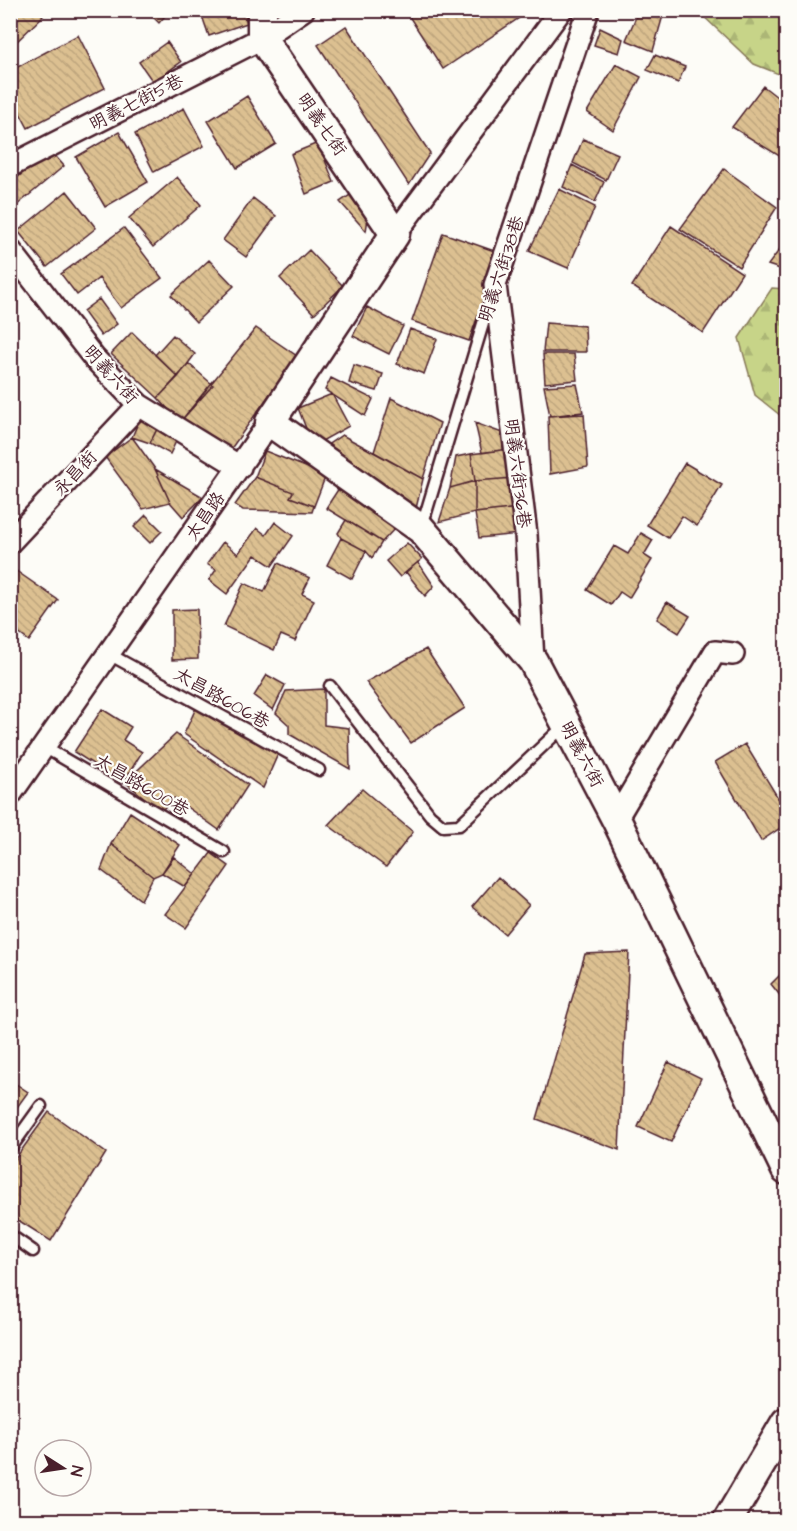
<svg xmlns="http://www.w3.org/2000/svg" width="797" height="1531" font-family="'Architects Daughter','LXGW WenKai TC',sans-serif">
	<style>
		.forest { fill: url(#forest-firs); stroke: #887a5a; stroke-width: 1.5 }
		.building { fill: url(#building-back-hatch); stroke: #4a1f2b; stroke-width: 1.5 }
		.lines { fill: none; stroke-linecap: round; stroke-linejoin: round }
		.lane-casing { stroke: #4a1f2b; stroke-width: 15 }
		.street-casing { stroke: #4a1f2b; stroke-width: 26 }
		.secondary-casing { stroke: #4a1f2b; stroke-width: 33 }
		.lane { stroke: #fdfcf7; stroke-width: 10 }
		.street { stroke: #fdfcf7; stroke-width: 21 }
		.secondary { stroke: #fdfcf7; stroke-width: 28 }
		.labels { text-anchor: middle; stroke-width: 4.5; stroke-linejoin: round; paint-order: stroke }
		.street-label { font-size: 18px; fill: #4a1f2b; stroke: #fdfcf7 }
	</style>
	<defs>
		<pattern id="forest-firs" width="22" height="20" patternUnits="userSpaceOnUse" patternTransform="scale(1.5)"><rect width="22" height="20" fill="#c7d488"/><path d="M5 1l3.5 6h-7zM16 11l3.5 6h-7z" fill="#acb676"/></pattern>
		<pattern id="building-back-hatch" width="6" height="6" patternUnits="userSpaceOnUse" patternTransform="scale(1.5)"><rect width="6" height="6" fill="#dcc091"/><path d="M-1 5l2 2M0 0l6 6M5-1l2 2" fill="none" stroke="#bea57d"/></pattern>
	</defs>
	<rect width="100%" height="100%" fill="#fdfcf7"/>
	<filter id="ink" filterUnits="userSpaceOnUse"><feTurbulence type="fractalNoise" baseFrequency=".0167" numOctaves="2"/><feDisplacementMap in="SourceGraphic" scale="12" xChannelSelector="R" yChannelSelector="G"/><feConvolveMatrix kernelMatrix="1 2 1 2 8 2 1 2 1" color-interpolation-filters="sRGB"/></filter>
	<g filter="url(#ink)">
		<path class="forest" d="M 698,11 L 786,11 L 786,77 L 754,64 Z
			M 772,288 L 786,289 L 786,420 L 755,395 L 739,338 Z"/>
		<path class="building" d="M 10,10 L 38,10 L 43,16 L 10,48 Z
			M 146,10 L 170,10 L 159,23 Z
			M 200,10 L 243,10 L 247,23 L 209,36 Z
			M 405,10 L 531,10 L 443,69 Z
			M 639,10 L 664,12 L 653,51 L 626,40 Z
			M 346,26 L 430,153 L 409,185 L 318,45 Z
			M 600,28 L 623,39 L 619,53 L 594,45 Z
			M 78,35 L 105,88 L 28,128 L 10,94 L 10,71 Z
			M 167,42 L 181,62 L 153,82 L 139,62 Z
			M 655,55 L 685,67 L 678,83 L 647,70 Z
			M 616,64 L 641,77 L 613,130 L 587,112 Z
			M 763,86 L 786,104 L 786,160 L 732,127 Z
			M 247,96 L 276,144 L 237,168 L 208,121 Z
			M 184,108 L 204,146 L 154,172 L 135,134 Z
			M 119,132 L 148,182 L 105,207 L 76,157 Z
			M 583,139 L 618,154 L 606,180 L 573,163 Z
			M 318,143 L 334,182 L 306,194 L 291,154 Z
			M 50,150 L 64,166 L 10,211 L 10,184 Z
			M 572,165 L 604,182 L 595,202 L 563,187 Z
			M 724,169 L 777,207 L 739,267 L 680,229 Z
			M 177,177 L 201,205 L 153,247 L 129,218 Z
			M 559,189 L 595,207 L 568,268 L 529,251 Z
			M 67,191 L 96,228 L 47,267 L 18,231 Z
			M 356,191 L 369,212 L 366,231 L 340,202 Z
			M 253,198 L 276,216 L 246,257 L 223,240 Z
			M 671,226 L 742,273 L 703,333 L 632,286 Z
			M 124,228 L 162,278 L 121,308 L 99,278 L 77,295 L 61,274 Z
			M 443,233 L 500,253 L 469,341 L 412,321 Z
			M 786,241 L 786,271 L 768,265 Z
			M 309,250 L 343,286 L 314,314 L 280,278 Z
			M 209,260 L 234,286 L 196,322 L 171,295 Z
			M 99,299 L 117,324 L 101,336 L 83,311 Z
			M 367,307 L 403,326 L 389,354 L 353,336 Z
			M 546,323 L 585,326 L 586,352 L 543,352 Z
			M 256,328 L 297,356 L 228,453 L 180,422 Z
			M 410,329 L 437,339 L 424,374 L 397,364 Z
			M 132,332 L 178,377 L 158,398 L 111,354 Z
			M 173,335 L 195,354 L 178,377 L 155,355 Z
			M 543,354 L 574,354 L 577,380 L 545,383 Z
			M 189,364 L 213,385 L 180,422 L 158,398 Z
			M 354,365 L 383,374 L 377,391 L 349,383 Z
			M 331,378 L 373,399 L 365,416 L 325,390 Z
			M 577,384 L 583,412 L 550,416 L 544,386 Z
			M 332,394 L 349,426 L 313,446 L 298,408 Z
			M 391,398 L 440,423 L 423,479 L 374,452 Z
			M 584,414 L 588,467 L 550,474 L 548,416 Z
			M 141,416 L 159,425 L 150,443 L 132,437 Z
			M 475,423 L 505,434 L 509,449 L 482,453 Z
			M 159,425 L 179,435 L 170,454 L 150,443 Z
			M 342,435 L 423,479 L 414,517 L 320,450 Z
			M 132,437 L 155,469 L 170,502 L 143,509 L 105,457 Z
			M 509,449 L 514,478 L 475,481 L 471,454 Z
			M 265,451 L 326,475 L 314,506 L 290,497 L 293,492 L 255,477 Z
			M 471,454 L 475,481 L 450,488 L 456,457 Z
			M 685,463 L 722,485 L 697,526 L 682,516 L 668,538 L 647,525 Z
			M 155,469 L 203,497 L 183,517 L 170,502 Z
			M 255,477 L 293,492 L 290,497 L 314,506 L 312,512 L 243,510 L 235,505 Z
			M 514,478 L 519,508 L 475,513 L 475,481 Z
			M 475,481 L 475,513 L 439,522 L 450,488 Z
			M 339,488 L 397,526 L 382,542 L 326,508 Z
			M 519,508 L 520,534 L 479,538 L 475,513 Z
			M 146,515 L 162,531 L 150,543 L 134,527 Z
			M 346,520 L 382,542 L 372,558 L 366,551 L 341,538 L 338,533 Z
			M 275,522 L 293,536 L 272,566 L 255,555 L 227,594 L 209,580 L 216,570 L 207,564 L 223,542 L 238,554 L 257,528 L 266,535 Z
			M 641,533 L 653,540 L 644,555 L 652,560 L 629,598 L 620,592 L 611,605 L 587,590 L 614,546 L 628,554 Z
			M 341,538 L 366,551 L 352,579 L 327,565 Z
			M 407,543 L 422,559 L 400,577 L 386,561 Z
			M 418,562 L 434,586 L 425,596 L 406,572 Z
			M 278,563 L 310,578 L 302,594 L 314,600 L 295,641 L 281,635 L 274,650 L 224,626 L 244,583 L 264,592 Z
			M 12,568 L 58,600 L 29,641 L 10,627 Z
			M 667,602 L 690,616 L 679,633 L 657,619 Z
			M 197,609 L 198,659 L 172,660 L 172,610 Z
			M 426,649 L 465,708 L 411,743 L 366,682 Z
			M 267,675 L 285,685 L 273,710 L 254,696 Z
			M 324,689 L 324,725 L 349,728 L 350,769 L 289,734 L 289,725 L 276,713 L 286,691 Z
			M 196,708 L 278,754 L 263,788 L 184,734 Z
			M 102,709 L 131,727 L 123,740 L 142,752 L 123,783 L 74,752 Z
			M 176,734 L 248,785 L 219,830 L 174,798 L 161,811 L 125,782 Z
			M 745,744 L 786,811 L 786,824 L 761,841 L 715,762 Z
			M 362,789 L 413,832 L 386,867 L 328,825 Z
			M 130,812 L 180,845 L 162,873 L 153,877 L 111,844 Z
			M 111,844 L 153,877 L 141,900 L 101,870 Z
			M 211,853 L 229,866 L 186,928 L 165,914 Z
			M 174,857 L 195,874 L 185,887 L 162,873 Z
			M 498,877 L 529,905 L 505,934 L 472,907 Z
			M 629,952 L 619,1150 L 537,1119 L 585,954 Z
			M 786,969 L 786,1003 L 771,984 Z
			M 668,1062 L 701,1078 L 671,1142 L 638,1127 Z
			M 10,1080 L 28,1092 L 10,1117 Z
			M 49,1112 L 106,1153 L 51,1241 L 10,1215 L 10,1166 Z
			M 786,1498 L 786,1520 L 773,1520 Z"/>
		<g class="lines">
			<defs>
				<path id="lane" d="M 422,526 L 491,297
					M 109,654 L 319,770
					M 330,686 L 430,815 L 443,826 L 459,825 L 564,726
					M 44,747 L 224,852
					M 10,1149 L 41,1106
					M 10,1235 L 33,1251"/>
				<path id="street" d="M 10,166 L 262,38 L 303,10
					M 395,234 L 561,10
					M 10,250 L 94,358 L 139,405 L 240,467
					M 10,542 L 139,405
					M 533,661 L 526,534 L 495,285 L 588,10
					M 10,795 L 270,422
					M 616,819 L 715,652 L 733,654"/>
				<path id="secondary" d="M 262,10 L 262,38 L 395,234 L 270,422 L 421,529 L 533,661 L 616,819 L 786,1170
					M 728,1520 L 786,1422"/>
			</defs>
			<use href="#lane" class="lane-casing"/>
			<use href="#street" class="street-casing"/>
			<use href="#secondary" class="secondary-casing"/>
			<use href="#lane" class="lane"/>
			<use href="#street" class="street"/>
			<use href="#secondary" class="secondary"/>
		</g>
	</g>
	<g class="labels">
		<g class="street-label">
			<text transform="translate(136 102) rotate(-27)" y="6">明義七街5巷</text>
			<text transform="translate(322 124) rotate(55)" y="6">明義七街</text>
			<text transform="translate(501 269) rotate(-72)" y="6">明義六街38巷</text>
			<text transform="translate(111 374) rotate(48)" y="6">明義六街</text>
			<text transform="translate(75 473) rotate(-47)" y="6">永昌街</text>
			<text transform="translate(518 473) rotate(83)" y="6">明義六街36巷</text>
			<text transform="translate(205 516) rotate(-55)" y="6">太昌路</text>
			<text transform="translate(222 698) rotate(29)" y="6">太昌路606巷</text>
			<text transform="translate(582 754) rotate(62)" y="6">明義六街</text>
			<text transform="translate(142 785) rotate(30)" y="6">太昌路600巷</text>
		</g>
	</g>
	<rect width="797" height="1531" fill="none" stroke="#fdfcf7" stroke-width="36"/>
	<rect x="18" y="18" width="761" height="1495" fill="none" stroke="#4a1f2b" stroke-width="2" filter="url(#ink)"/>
	<g transform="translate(63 1468) rotate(102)"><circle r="28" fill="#fdfcf7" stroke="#b5a4a5" stroke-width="1.5"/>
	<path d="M0-4.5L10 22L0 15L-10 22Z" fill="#4a1f2b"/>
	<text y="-9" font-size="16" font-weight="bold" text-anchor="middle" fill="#4a1f2b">N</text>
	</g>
</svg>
